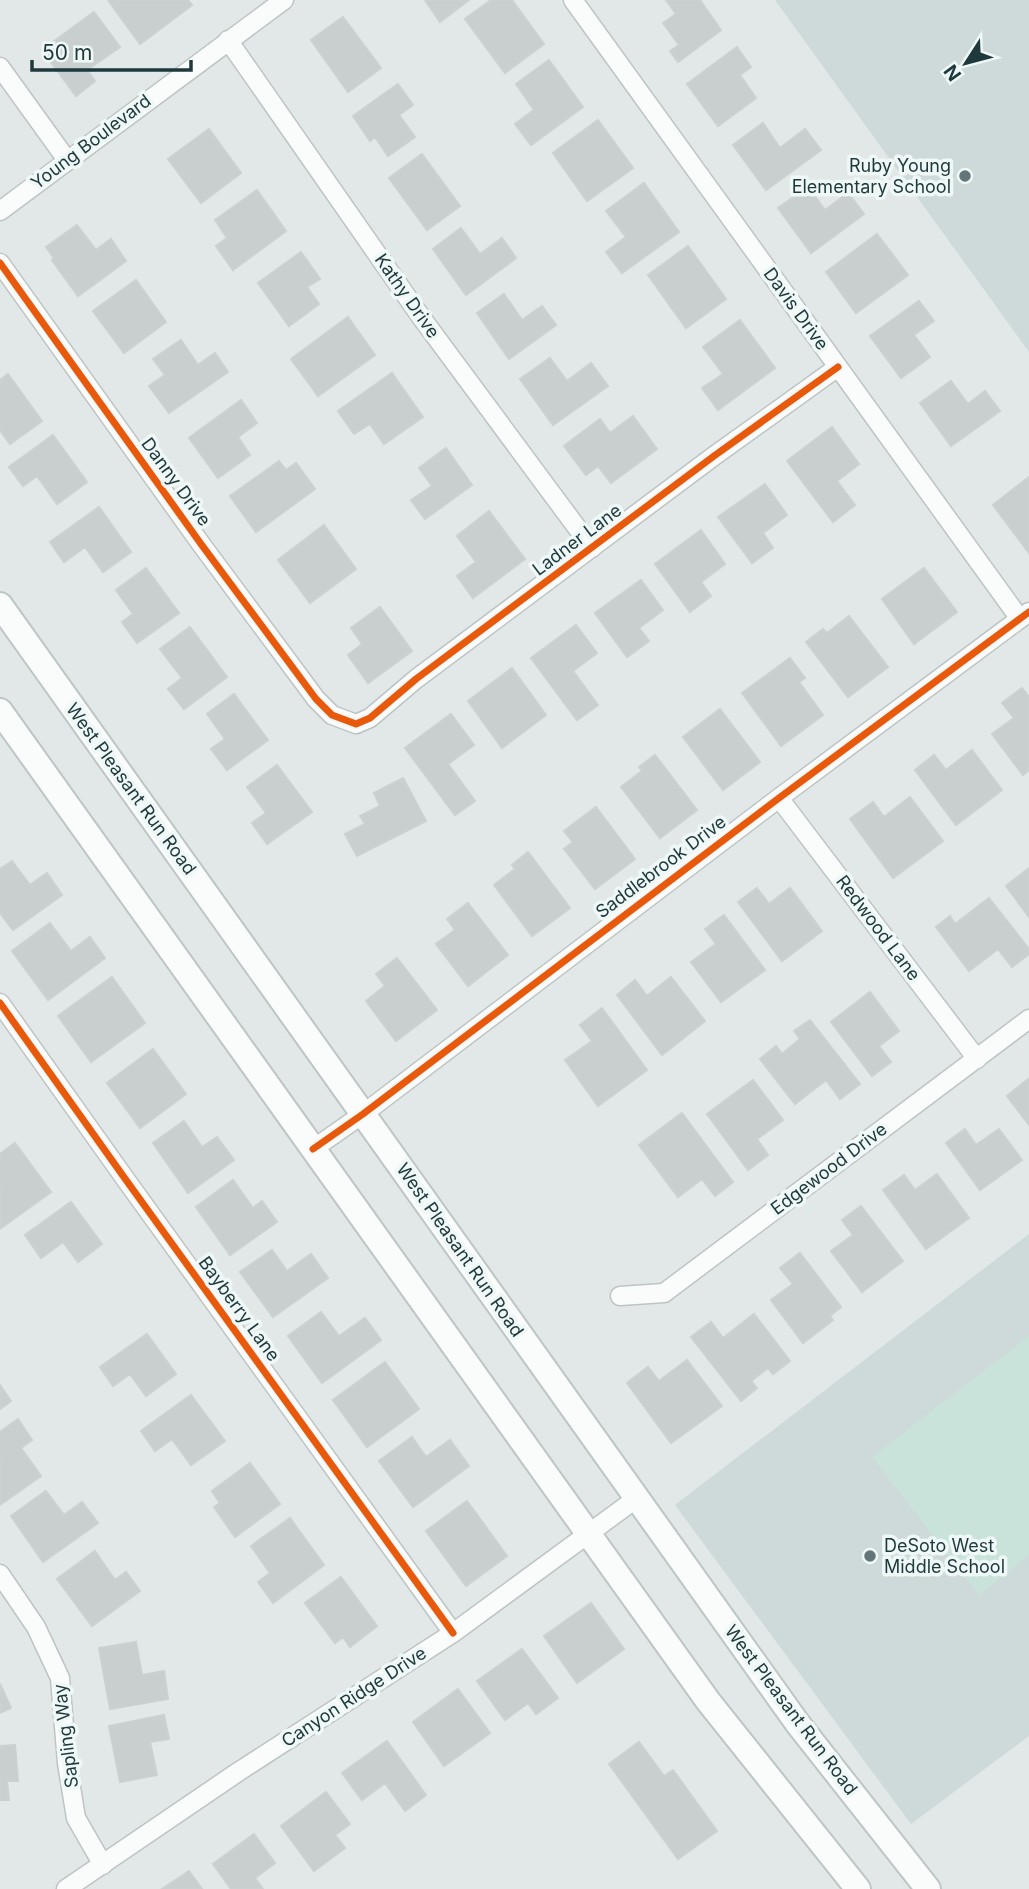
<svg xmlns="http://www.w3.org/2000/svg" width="1029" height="1889" font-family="Inter,sans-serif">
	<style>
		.built { fill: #cedad9 }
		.green { fill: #c9e3da }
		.building { fill: #c8cfce; stroke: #cad1d0; stroke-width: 2 }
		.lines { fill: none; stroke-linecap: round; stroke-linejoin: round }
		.street-casing { stroke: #bec4c4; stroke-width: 21 }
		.secondary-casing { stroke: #bdc6c5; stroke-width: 28 }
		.street { stroke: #fafcfb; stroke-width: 18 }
		.secondary { stroke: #fafcfb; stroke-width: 24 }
		.cycleway-casing { stroke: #eff8f7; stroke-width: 11 }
		.cycleway { stroke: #e8590c; stroke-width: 7 }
		.poi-dot { fill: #627678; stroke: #eff8f7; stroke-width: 2.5 }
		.labels { text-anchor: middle; stroke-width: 7; stroke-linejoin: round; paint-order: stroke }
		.street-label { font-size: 18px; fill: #1e393c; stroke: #eff8f7 }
		.poi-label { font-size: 18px; fill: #1e393c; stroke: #eff8f7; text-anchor: end }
	</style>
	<rect width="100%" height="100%" fill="#e1e8e7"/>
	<path class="built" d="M 775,0 L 1029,0 L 1029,352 Z
		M 1029,1234 L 1029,1736 L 911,1824 L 675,1505 Z"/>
	<path class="green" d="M 1029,1336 L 1029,1555 L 979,1595 L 872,1457 Z"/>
	<path class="building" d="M 108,0 L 188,0 L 192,5 L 140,44 Z
		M 425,0 L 469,0 L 440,22 Z
		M 491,0 L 512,0 L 544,44 L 505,73 L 465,19 Z
		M 666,0 L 700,0 L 721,30 L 678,62 L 670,51 L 679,45 L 663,23 L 676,14 Z
		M 94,12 L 120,47 L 87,70 L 95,81 L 76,96 L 42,50 Z
		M 343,17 L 381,68 L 348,92 L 311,40 Z
		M 737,47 L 751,67 L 740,75 L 756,98 L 718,126 L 687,84 Z
		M 549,60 L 583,107 L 531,145 L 515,124 L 534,110 L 516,84 Z
		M 398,84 L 413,105 L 399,115 L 415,137 L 388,156 L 375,137 L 370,141 L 353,116 Z
		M 598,120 L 633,168 L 587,201 L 553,153 Z
		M 763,123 L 780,148 L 805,129 L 821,150 L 766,190 L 733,145 Z
		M 209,129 L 241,173 L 201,203 L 168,159 Z
		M 422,154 L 460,206 L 427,230 L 389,178 Z
		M 644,183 L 679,232 L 622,273 L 606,252 L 626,237 L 606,211 Z
		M 808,187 L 825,210 L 848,193 L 864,214 L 811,253 L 778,208 Z
		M 257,190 L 286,231 L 233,270 L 216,246 L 227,238 L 215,220 Z
		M 77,225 L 96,250 L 111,239 L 126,261 L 78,296 L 52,260 L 54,258 L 46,247 Z
		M 461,228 L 480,254 L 502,238 L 516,258 L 466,295 L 433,249 Z
		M 877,234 L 908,275 L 856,313 L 826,272 Z
		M 688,246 L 726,299 L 686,328 L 648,275 Z
		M 301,252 L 320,279 L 307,287 L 319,304 L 289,326 L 258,283 Z
		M 136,280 L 166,322 L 124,353 L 93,311 Z
		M 504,294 L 522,320 L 542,306 L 556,325 L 509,359 L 477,313 Z
		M 919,301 L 934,321 L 914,335 L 930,357 L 901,378 L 870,336 Z
		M 348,317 L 375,355 L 318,396 L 291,359 Z
		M 740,320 L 775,368 L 718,410 L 702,388 L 723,374 L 703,347 Z
		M 181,340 L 198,365 L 215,353 L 228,372 L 169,413 L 149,386 L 165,375 L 153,359 Z
		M 550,358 L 567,381 L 591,363 L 608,386 L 553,425 L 520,379 Z
		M 392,373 L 423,417 L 384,444 L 370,424 L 354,434 L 338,411 Z
		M 8,374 L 42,421 L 10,444 L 0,430 L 0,380 Z
		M 951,381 L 968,404 L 985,391 L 1000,411 L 951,446 L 920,403 Z
		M 241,400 L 257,423 L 238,437 L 250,455 L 218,478 L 189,438 Z
		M 633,416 L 657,449 L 611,483 L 598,466 L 586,475 L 564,446 L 600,419 L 610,433 Z
		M 832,427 L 859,464 L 837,481 L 855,505 L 833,522 L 787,461 Z
		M 53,435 L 87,482 L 57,504 L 37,476 L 23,486 L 9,467 Z
		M 446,448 L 472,485 L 425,519 L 411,500 L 432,486 L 419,468 Z
		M 279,461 L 286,470 L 296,463 L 315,489 L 256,532 L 230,496 Z
		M 1029,477 L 1029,553 L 993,505 Z
		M 765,484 L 787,515 L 763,533 L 773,548 L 752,563 L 718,517 Z
		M 99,507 L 131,552 L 103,572 L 85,547 L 64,562 L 50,542 Z
		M 489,511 L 525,559 L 473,598 L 457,576 L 476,562 L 457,536 Z
		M 324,525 L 356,569 L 310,603 L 278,560 Z
		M 701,530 L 725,564 L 701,582 L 711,596 L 690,612 L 655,564 Z
		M 146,568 L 179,613 L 137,643 L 122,622 L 133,614 L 116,590 Z
		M 924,568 L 957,612 L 914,644 L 882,599 Z
		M 641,580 L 663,610 L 639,628 L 649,641 L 627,657 L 595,613 Z
		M 380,607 L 412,651 L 368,683 L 348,655 L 362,644 L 351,628 Z
		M 849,616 L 888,667 L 848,697 L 806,642 L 823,629 L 827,633 Z
		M 576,625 L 597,653 L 573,671 L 598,705 L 577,720 L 531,658 Z
		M 190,627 L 227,677 L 184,709 L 168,689 L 182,678 L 160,649 Z
		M 790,658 L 805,678 L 799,682 L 823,715 L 781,746 L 742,693 Z
		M 512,668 L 546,715 L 502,748 L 468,701 Z
		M 1022,688 L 1029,697 L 1029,770 L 1023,775 L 992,734 L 1014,718 L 1002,703 Z
		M 234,694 L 268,740 L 227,770 L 211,749 L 225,739 L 207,714 Z
		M 720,709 L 760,762 L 723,790 L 683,737 Z
		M 451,714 L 474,745 L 448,764 L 475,801 L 455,815 L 405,748 Z
		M 972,750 L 1002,790 L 956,825 L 915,770 L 934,755 L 946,770 Z
		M 655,755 L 697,810 L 660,838 L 621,787 L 642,771 L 639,767 Z
		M 277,765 L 312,812 L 267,844 L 252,823 L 266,813 L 247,787 Z
		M 403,778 L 426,821 L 357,856 L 345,834 L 365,824 L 360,816 L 380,806 L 374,793 Z
		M 910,797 L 943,841 L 893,878 L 850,819 L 873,802 L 884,817 Z
		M 596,807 L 635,859 L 595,889 L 564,849 L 573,842 L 564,831 Z
		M 528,852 L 570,908 L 532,936 L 494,885 L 515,869 L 512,865 Z
		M 12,861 L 30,885 L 47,873 L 62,895 L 13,930 L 0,913 L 0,869 Z
		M 1029,868 L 1029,917 L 1006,886 Z
		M 757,888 L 769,904 L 790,888 L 822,931 L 782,961 L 738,902 Z
		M 989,898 L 1029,949 L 1029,954 L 1012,967 L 998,949 L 969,971 L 936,927 L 950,916 L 955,924 Z
		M 468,903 L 508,955 L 468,986 L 436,944 L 455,930 L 447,919 Z
		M 724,915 L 765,970 L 721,1002 L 691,962 L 716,944 L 705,929 Z
		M 50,923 L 71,951 L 90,937 L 105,958 L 48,1000 L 12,951 Z
		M 397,958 L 437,1010 L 396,1041 L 366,1001 L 385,986 L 376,974 Z
		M 112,977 L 145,1023 L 91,1062 L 58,1016 Z
		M 671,977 L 705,1021 L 662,1055 L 617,995 L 635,980 L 647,996 Z
		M 870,992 L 899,1031 L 879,1046 L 891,1062 L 872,1076 L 831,1022 Z
		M 602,1008 L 647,1070 L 598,1106 L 565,1060 L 592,1041 L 580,1025 Z
		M 810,1020 L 860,1084 L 840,1099 L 826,1080 L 795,1104 L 760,1059 L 776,1046 L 782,1054 L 800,1039 L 794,1031 Z
		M 153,1049 L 186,1094 L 140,1128 L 107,1083 Z
		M 1028,1079 L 1029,1081 L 1029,1125 L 1007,1096 Z
		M 753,1080 L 783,1120 L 757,1139 L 768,1155 L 748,1170 L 707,1114 Z
		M 682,1113 L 733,1182 L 715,1196 L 702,1179 L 678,1197 L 639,1145 Z
		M 184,1121 L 202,1147 L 217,1137 L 234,1160 L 188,1193 L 153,1143 Z
		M 965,1129 L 976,1145 L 999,1129 L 1022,1160 L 980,1190 L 946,1143 Z
		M 15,1143 L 51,1192 L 1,1228 L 0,1154 Z
		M 937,1174 L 969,1218 L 926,1249 L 883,1190 L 904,1175 L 915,1190 Z
		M 233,1180 L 253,1208 L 262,1201 L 277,1222 L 230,1255 L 196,1207 Z
		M 71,1202 L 102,1244 L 78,1262 L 63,1242 L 41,1258 L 25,1235 Z
		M 861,1206 L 903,1261 L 862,1292 L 831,1251 L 853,1235 L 842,1220 Z
		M 272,1250 L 287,1271 L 311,1254 L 328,1278 L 273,1317 L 240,1272 Z
		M 800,1253 L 841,1307 L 830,1316 L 833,1320 L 803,1343 L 771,1300 L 793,1284 L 780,1268 Z
		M 321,1312 L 339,1336 L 365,1318 L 381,1340 L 322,1383 L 288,1336 Z
		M 754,1314 L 790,1361 L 773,1374 L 768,1368 L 751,1381 L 757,1388 L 741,1401 L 691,1337 L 711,1322 L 723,1338 Z
		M 147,1334 L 176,1374 L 146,1396 L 130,1374 L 113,1386 L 100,1367 Z
		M 687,1360 L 722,1406 L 671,1443 L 627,1383 L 648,1367 L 659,1381 Z
		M 385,1362 L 419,1409 L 367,1447 L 333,1400 Z
		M 0,1385 L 11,1401 L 0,1409 Z
		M 191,1395 L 225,1441 L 191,1465 L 172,1439 L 155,1451 L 141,1431 Z
		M 18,1419 L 32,1440 L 21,1448 L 41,1476 L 1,1504 L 0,1432 Z
		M 412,1437 L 426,1457 L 450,1440 L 469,1466 L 413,1507 L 379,1461 Z
		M 250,1463 L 280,1504 L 235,1537 L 214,1507 L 220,1503 L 212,1491 Z
		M 46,1491 L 64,1515 L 82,1502 L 98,1523 L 43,1562 L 11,1516 Z
		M 467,1501 L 507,1556 L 466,1586 L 426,1531 Z
		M 290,1518 L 324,1565 L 273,1603 L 258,1582 L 270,1573 L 251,1546 Z
		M 95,1551 L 115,1580 L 126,1572 L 140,1591 L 92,1626 L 57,1579 Z
		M 341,1577 L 377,1626 L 350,1647 L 343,1637 L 335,1643 L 305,1603 Z
		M 591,1603 L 624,1649 L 577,1683 L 544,1636 Z
		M 136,1642 L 142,1675 L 164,1671 L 168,1699 L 110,1709 L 99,1648 Z
		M 522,1649 L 558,1698 L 536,1714 L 528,1703 L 505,1720 L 477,1681 Z
		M 0,1684 L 11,1708 L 0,1713 Z
		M 458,1689 L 490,1733 L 444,1766 L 413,1722 Z
		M 164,1715 L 169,1739 L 150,1742 L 157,1775 L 120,1782 L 109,1726 Z
		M 387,1741 L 426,1795 L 405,1811 L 385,1783 L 362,1800 L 342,1773 Z
		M 639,1742 L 664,1776 L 673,1770 L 717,1831 L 678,1859 L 609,1764 Z
		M 15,1745 L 18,1781 L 7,1781 L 9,1800 L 0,1800 L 0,1746 Z
		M 326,1792 L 350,1824 L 335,1835 L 345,1848 L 314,1871 L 281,1826 Z
		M 254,1834 L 275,1863 L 255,1878 L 263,1889 L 231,1889 L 213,1864 Z
		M 189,1871 L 202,1889 L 162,1889 Z"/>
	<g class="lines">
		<defs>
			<path id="street" d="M 573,0 L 1020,619
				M 228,40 L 421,317 L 592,548
				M 0,67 L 67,160
				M 0,211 L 284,0
				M 0,263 L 201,544 L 316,699 L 332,715 L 356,724 L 370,718 L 416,679 L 714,456 L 838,367
				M 779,798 L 977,1059
				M 0,1003 L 126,1180 L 453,1633
				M 313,1149 L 363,1114 L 779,798 L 1029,612
				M 620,1296 L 664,1293 L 1029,1019
				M 0,1574 L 36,1627 L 60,1678 L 67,1763 L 76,1818 L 103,1865
				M 66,1889 L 238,1772 L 453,1633 L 637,1498"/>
			<path id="secondary" d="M 0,605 L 798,1724 L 928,1889
				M 0,711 L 708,1701 L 858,1889"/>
		</defs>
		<use href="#street" class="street-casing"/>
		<use href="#secondary" class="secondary-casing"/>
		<use href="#street" class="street"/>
		<use href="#secondary" class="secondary"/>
		<defs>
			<path id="cycleway" d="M 0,263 L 201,544 L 316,699 L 332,715 L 356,724 L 370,718 L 416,679 L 714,456 L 838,367
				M 0,1003 L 126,1180 L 453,1633
				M 313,1149 L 363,1114 L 779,798 L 1029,612"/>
		</defs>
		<use href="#cycleway" class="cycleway-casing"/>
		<use href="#cycleway" class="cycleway"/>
	</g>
	<g class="poi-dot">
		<circle cx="965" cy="176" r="7"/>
		<circle cx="870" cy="1556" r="7"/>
	</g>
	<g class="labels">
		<g class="street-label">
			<text transform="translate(91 142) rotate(-37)" y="6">Young Boulevard</text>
			<text transform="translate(407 296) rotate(55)" y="6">Kathy Drive</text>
			<text transform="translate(796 309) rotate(54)" y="6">Davis Drive</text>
			<text transform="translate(176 482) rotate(54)" y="6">Danny Drive</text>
			<text transform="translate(577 540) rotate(-37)" y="6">Ladner Lane</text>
			<text transform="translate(131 789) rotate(54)" y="6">West Pleasant Run Road</text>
			<text transform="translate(661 867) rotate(-37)" y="6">Saddlebrook Drive</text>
			<text transform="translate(878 928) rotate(53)" y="6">Redwood Lane</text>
			<text transform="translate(829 1169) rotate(-37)" y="6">Edgewood Drive</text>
			<text transform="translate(460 1250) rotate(55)" y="6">West Pleasant Run Road</text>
			<text transform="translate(239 1309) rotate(54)" y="6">Bayberry Lane</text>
			<text transform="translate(354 1697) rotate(-33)" y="6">Canyon Ridge Drive</text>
			<text transform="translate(791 1710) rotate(53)" y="6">West Pleasant Run Road</text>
			<text transform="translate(66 1736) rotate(-97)" y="6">Sapling Way</text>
		</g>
		<g class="poi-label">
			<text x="951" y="172">Ruby Young<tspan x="951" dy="21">Elementary School</tspan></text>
			<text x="884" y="1552" text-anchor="start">DeSoto West<tspan x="884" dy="21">Middle School</tspan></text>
		</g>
	</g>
	<g transform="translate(966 63) rotate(234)" stroke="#eff8f7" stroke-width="5" paint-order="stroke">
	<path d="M0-5L12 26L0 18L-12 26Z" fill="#1e393c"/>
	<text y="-10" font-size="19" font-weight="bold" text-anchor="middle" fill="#1e393c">N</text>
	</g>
	<path d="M32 60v10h159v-10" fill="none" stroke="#1e393c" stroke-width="3.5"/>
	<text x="42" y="60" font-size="21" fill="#1e393c" stroke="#eff8f7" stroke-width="5" paint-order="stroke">50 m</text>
</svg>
